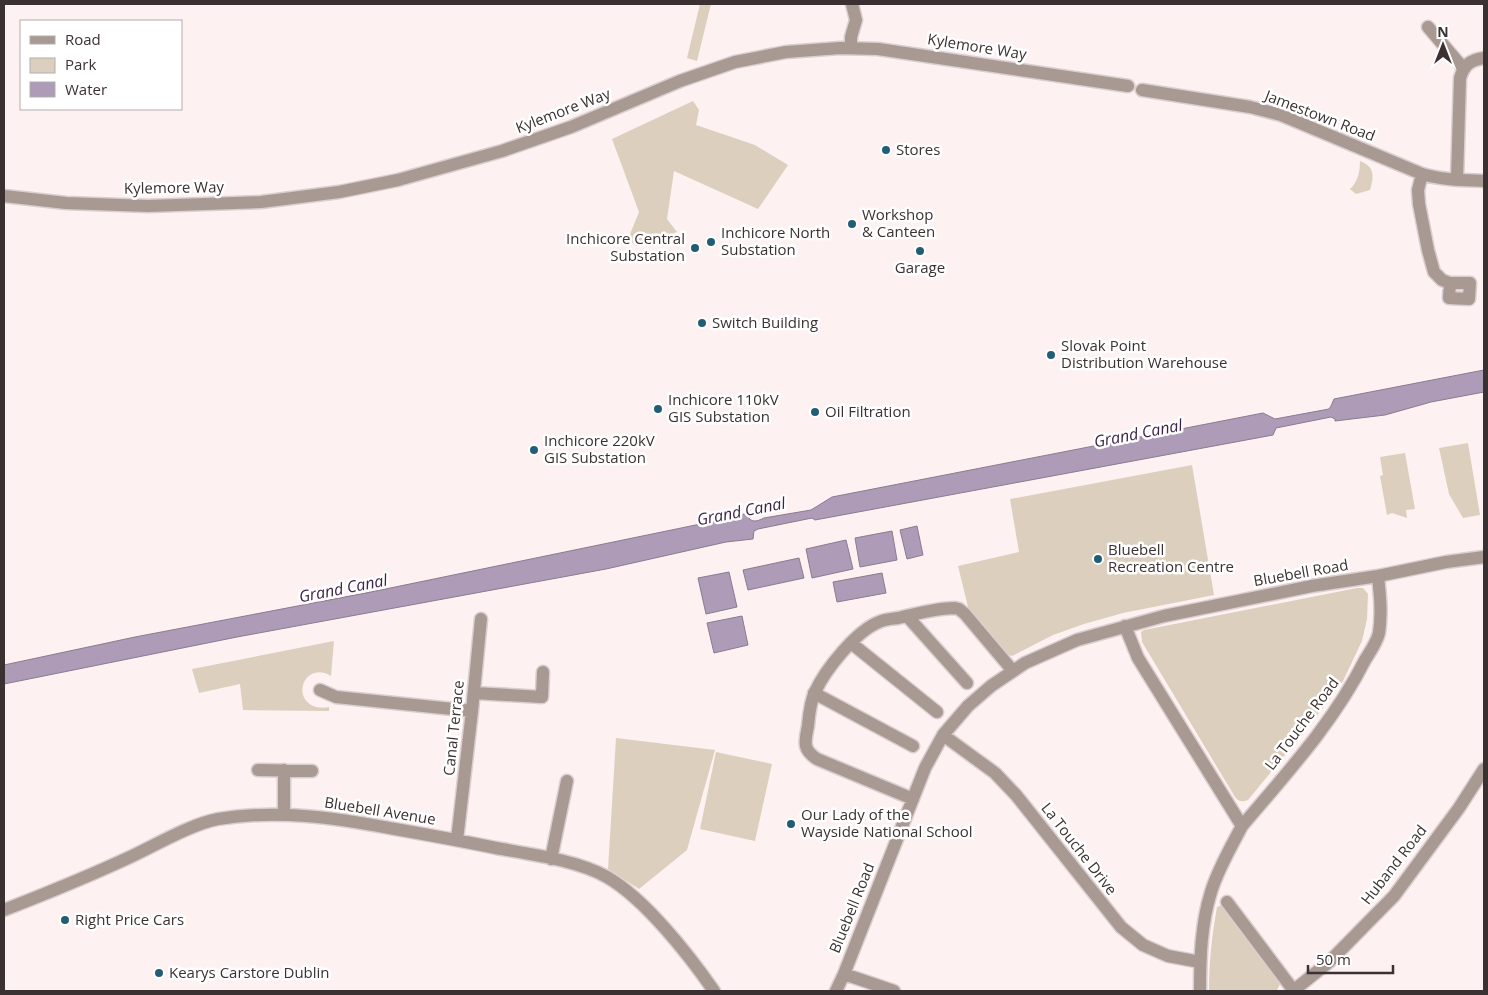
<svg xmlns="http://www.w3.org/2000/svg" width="1488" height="995" font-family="'Open Sans',sans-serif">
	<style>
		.green { fill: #ddcfbe }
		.water { fill: #ad9bb7; stroke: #8b7b8f }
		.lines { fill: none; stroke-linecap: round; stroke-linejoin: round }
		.minor-casing { stroke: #dacecf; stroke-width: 15 }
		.minor { stroke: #a89993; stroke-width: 12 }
		.poi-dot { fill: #215e75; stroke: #fff; stroke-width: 2 }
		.labels { text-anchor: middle; stroke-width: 5; stroke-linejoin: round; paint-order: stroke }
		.street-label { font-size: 15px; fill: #3c3132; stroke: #fff }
		.poi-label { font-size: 15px; fill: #3c3132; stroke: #fff; text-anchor: start }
		.water-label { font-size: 16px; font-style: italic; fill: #3d2349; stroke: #fff }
	</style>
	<rect width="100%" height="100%" fill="#fdf1f2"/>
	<path class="green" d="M 700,4 L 711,4 L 697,61 L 687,58 Z
		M 693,101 L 699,110 L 696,125 L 755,145 L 788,165 L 758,209 L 674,171 L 667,219 L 677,232 L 636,246 L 628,239 L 639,212 L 612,139 Z
		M 1360,161 C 1375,167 1374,176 1370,190 L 1356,194 L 1350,189 C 1358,182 1360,171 1360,161 Z
		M 1468,443 L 1480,515 L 1463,518 L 1449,494 L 1439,448 Z
		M 1405,453 L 1415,509 L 1406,510 L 1407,518 L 1392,513 L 1387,515 L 1380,476 L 1383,475 L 1380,457 Z
		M 1192,465 L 1214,595 L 1123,613 L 1084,624 L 1053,635 L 1012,656 L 1005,653 L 969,611 L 958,566 L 1019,552 L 1010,499 Z
		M 1357,588 L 1363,588 L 1368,594 L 1367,619 L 1362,641 L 1343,681 L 1324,707 L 1248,800 C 1242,802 1239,802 1235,797 L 1142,642 L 1141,632 L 1144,630 Z
		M 334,641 L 331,676 C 306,661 291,696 313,706 C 318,708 324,708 329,707 L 329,711 L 243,710 L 240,684 L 199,693 L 192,669 Z
		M 616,738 L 715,750 L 687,850 L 639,889 L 608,869 Z
		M 716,752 L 772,764 L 755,841 L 700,829 Z
		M 1222,905 L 1281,982 L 1277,990 L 1209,991 C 1209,962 1212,935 1217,907 Z"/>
	<path class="water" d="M 1484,370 L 1484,392 L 1431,402 L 1385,415 L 1335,421 L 1335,419 L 1331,417 L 1276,428 L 1273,435 L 815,520 L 812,518 L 758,529 L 754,531 L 753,539 L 726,542 L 606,569 L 237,637 L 4,684 L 4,665 L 135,637 L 371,592 L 715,521 L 744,514 L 747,515 C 751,523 756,522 764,518 L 811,510 L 832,497 L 1263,413 L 1275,419 L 1329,409 L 1331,406 L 1334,399 Z
		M 917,526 L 923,555 L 907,559 L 900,530 Z
		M 892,531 L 897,560 L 860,567 L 855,538 Z
		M 846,540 L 853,569 L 812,578 L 806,549 Z
		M 799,558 L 804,578 L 748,590 L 743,570 Z
		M 729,572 L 737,607 L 706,614 L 698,578 Z
		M 882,573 L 886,593 L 837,602 L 833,582 Z
		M 742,616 L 748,645 L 714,653 L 707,623 Z"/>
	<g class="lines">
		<defs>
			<path id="minor" d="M 1428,27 L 1463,68
				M 851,48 L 851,37 L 856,20 L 852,4
				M 1142,90 L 1250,107 L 1281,115 L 1422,174 C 1442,180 1463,180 1484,181
				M 1422,174 L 1418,190 L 1419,204 L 1428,250 L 1434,272 L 1442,280 L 1450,283
				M 1457,179 L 1460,78 C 1464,65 1470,60 1484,58
				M 4,196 L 66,203 L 148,206 L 261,202 L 339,192 L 398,180 L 502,151 L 571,127 L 680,81 L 735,62 L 786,52 L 840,48 L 878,49 L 1128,86
				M 1450,283 L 1470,283 L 1469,299 L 1449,298 Z
				M 907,616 L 967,683
				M 1125,626 L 1138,658 L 1242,826 C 1231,847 1218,869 1211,892 C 1201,924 1200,958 1200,991
				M 851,643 L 937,712
				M 320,690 L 336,697 L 472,711
				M 474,693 L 542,697 L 543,672
				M 814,693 L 913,746
				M 943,735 L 995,773 L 1016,795 L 1121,927 L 1143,945 L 1168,956 L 1200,962
				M 258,770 L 312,771
				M 913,799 L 817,759 C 802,749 805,742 808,726 C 809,715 810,702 815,692 C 825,670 856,631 879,622 C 885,619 892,619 898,618 C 916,614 936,608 955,608 L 959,609 L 965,614 L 1013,671
				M 284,814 L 284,770
				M 1242,826 C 1286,774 1334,722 1365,660 C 1370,652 1377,642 1379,633 C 1382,614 1380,595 1378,576
				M 457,840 L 472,711 L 481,619
				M 551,859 L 567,781
				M 1227,902 L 1294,991
				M 4,910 C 45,894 87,877 128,858 C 154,846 191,824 218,819 C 278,809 336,818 395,829 C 429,835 462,841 496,848 C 529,854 577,860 607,877 C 645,899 689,955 714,991
				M 836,991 L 844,974
				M 894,991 L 844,974 L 925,768 L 943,735 L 968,706 L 991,686 L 1025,663 L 1077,640 L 1164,616 L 1312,586 L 1378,576 L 1446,562 L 1484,557
				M 1293,991 L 1329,962 L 1394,896 L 1459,808 L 1484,769"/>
		</defs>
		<use href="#minor" class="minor-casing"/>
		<use href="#minor" class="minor"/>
	</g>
	<g class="poi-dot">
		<circle cx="886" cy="150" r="5"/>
		<circle cx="852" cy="224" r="5"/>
		<circle cx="711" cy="242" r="5"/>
		<circle cx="695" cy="248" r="5"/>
		<circle cx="920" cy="251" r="5"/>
		<circle cx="702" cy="323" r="5"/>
		<circle cx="1051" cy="355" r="5"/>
		<circle cx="658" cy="409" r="5"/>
		<circle cx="815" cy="412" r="5"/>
		<circle cx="534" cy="450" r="5"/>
		<circle cx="1098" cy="559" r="5"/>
		<circle cx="791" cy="824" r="5"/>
		<circle cx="65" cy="920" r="5"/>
		<circle cx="159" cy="973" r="5"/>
	</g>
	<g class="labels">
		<g class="street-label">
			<text transform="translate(977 47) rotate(9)" y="5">Kylemore Way</text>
			<text transform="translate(563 111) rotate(-21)" y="5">Kylemore Way</text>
			<text transform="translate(1320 116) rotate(21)" y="5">Jamestown Road</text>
			<text transform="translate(174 188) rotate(-1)" y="5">Kylemore Way</text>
			<text transform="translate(1301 573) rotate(-10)" y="5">Bluebell Road</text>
			<text transform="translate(1302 724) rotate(-53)" y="5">La Touche Road</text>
			<text transform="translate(454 728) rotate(-84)" y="5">Canal Terrace</text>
			<text transform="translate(380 811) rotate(9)" y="5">Bluebell Avenue</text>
			<text transform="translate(1079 849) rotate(52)" y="5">La Touche Drive</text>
			<text transform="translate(1394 865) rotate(-52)" y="5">Huband Road</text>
			<text transform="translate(852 908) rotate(-68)" y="5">Bluebell Road</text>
		</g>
		<g class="poi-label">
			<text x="896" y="155">Stores</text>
			<text x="862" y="220">Workshop<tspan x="862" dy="17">&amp; Canteen</tspan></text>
			<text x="721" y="238">Inchicore North<tspan x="721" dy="17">Substation</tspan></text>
			<text x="685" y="244" text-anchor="end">Inchicore Central<tspan x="685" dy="17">Substation</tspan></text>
			<text x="920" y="273" text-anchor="middle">Garage</text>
			<text x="712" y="328">Switch Building</text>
			<text x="1061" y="351">Slovak Point<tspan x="1061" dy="17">Distribution Warehouse</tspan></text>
			<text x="668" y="405">Inchicore 110kV<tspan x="668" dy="17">GIS Substation</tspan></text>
			<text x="825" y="417">Oil Filtration</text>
			<text x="544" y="446">Inchicore 220kV<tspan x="544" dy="17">GIS Substation</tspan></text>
			<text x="1108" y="555">Bluebell<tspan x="1108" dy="17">Recreation Centre</tspan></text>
			<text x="801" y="820">Our Lady of the<tspan x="801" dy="17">Wayside National School</tspan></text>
			<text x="75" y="925">Right Price Cars</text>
			<text x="169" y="978">Kearys Carstore Dublin</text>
		</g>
		<g class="water-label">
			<text transform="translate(1138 433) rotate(-11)" y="6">Grand Canal</text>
			<text transform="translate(741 511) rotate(-11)" y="6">Grand Canal</text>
			<text transform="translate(343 588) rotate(-11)" y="6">Grand Canal</text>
		</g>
	</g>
	<rect width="1488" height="995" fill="none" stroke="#3c3132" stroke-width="10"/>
	<rect x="20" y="20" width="162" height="90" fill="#ffffff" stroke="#b1adad"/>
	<rect x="30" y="36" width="25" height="8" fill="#a89993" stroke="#b1adad"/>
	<text x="65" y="45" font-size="15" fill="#3c3132">Road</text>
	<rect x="30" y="58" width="25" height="15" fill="#ddcfbe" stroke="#b1adad"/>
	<text x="65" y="70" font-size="15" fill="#3c3132">Park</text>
	<rect x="30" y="82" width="25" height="15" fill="#ad9bb7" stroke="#b1adad"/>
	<text x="65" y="95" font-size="15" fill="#3c3132">Water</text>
	<g transform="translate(1443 45)" stroke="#ffffff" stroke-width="4" paint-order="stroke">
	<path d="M0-4L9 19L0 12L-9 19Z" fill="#3c3132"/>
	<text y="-8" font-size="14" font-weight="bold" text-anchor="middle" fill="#3c3132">N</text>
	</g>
	<path d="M1308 965v8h85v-8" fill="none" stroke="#3c3132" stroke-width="2.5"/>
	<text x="1316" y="965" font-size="15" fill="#3c3132" stroke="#ffffff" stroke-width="4" paint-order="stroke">50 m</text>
</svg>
